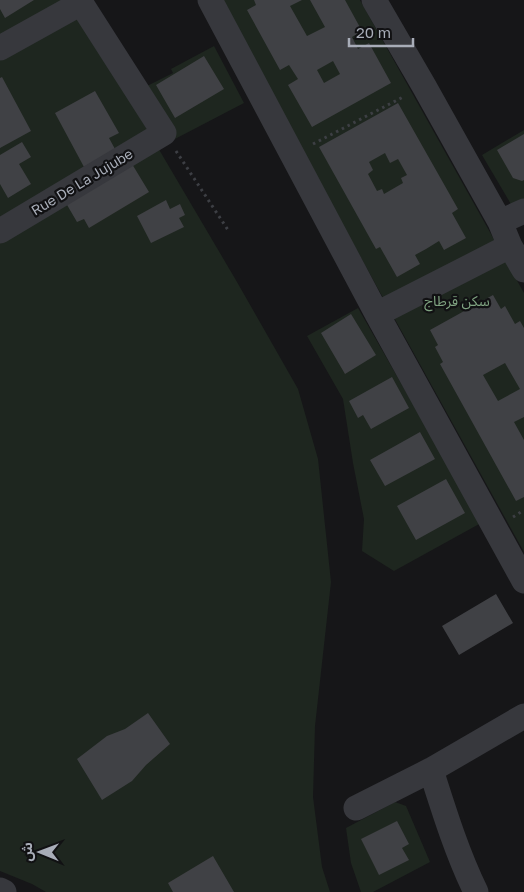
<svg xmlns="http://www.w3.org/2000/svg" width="524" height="892" font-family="'Golos Text','Noto Sans Arabic',sans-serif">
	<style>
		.green { fill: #1e261f }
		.building { fill: #404145; fill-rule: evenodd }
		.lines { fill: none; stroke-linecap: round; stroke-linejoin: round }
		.path { stroke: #3d3f44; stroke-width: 3; stroke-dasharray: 2.5 4; stroke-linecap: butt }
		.minor { stroke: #37383d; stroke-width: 25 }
		.labels { text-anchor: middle; stroke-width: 4.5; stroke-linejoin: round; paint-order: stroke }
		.street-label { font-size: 14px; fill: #a8adb8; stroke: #111113 }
		.park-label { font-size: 14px; fill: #7fa381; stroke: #111113 }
	</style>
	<rect width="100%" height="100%" fill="#161618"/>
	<path class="green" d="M 0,0 L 71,0 L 237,282 L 298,389 L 318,459 L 331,582 L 315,726 L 313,797 L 322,867 L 330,892 L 46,892 L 32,884 L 0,871 Z
		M 218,0 L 360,0 L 524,293 L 524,552 Z
		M 214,46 L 244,103 L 173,140 L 145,87 L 173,73 L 171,69 Z
		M 524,130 L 524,199 L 512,206 L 482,155 Z
		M 358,308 L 481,523 L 394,571 L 362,551 L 364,519 L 353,463 L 343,399 L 307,336 Z
		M 395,802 L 406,806 L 430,862 L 373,892 L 361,892 L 351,863 L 346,828 Z"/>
	<path class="building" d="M 0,0 L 34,0 L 5,18 L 0,9 Z
		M 254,0 L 302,0 L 290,6 L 307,36 L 325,27 L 310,0 L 345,0 L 362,31 L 352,37 L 358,49 L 369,43 L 391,83 L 312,127 L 288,85 L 298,79 L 289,65 L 280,70 L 247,10 L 256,5 ZM 333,61 L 340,74 L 324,83 L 317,70 Z
		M 204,56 L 224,89 L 175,118 L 156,85 Z
		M 2,77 L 31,131 L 0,148 L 0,78 Z
		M 95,91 L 119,133 L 109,138 L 115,149 L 84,167 L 55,113 Z
		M 398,103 L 458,209 L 452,213 L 466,238 L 444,250 L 439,241 L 426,249 L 415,255 L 420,264 L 397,277 L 380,247 L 376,249 L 319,147 ZM 385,153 L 390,163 L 398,159 L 407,175 L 401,178 L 403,183 L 384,194 L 382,189 L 377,191 L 368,174 L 373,170 L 369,162 Z
		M 524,134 L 524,180 L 522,181 L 513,178 L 497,150 Z
		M 22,142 L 31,157 L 19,164 L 31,184 L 8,198 L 0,184 L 0,155 Z
		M 129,159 L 149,192 L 89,228 L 84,219 L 77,222 L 63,198 Z
		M 166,200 L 170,209 L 180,204 L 185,215 L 179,218 L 184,227 L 151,243 L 137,216 Z
		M 493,295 L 501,309 L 505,306 L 515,324 L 520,321 L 524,328 L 524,417 L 514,422 L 524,440 L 524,497 L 516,501 L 440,364 L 443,362 L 435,347 L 438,345 L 430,330 ZM 505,363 L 520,389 L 498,401 L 483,375 Z
		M 351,314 L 376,355 L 345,374 L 321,333 Z
		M 392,377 L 409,408 L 371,429 L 363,415 L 358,418 L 349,401 Z
		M 420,432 L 435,459 L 385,486 L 370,460 Z
		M 446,479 L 465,513 L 416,540 L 397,506 Z
		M 496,594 L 513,623 L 459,655 L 442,626 Z
		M 148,713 L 170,744 L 146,765 L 132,781 L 102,800 L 77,759 L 107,736 L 125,729 Z
		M 397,821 L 409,844 L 402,848 L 409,860 L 379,875 L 361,839 Z
		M 213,856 L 234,892 L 173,892 L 168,883 Z"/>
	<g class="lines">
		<path class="path" d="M 313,144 L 405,96
			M 176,151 L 228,230
			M 513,517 L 524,510"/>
		<path class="minor" d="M 210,0 L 377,314 L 524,581
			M 374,0 L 424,86 L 500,222 L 510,246 L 524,270
			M 0,48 L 81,3
			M 500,222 L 524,211
			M 0,231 L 164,133 L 79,0
			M 377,314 L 510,246
			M 431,770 C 444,811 457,853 476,892
			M 356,808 L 431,770 L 524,716
			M 0,890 L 4,892"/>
	</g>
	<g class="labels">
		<g class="street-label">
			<text transform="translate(82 182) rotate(-31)" y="5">Rue De La Jujube</text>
		</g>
		<g class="park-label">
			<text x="457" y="306">سكن قرطاج</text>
		</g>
	</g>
	<g transform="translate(40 852) rotate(271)" stroke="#111113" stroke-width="4" paint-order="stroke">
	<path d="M0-4L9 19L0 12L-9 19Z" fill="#a8adb8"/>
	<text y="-8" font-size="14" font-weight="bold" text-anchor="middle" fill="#a8adb8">ش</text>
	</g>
	<path d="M349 38v8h64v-8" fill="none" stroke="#a8adb8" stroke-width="2.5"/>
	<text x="356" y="38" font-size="15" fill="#a8adb8" stroke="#111113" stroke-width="4" paint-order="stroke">20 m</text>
</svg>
